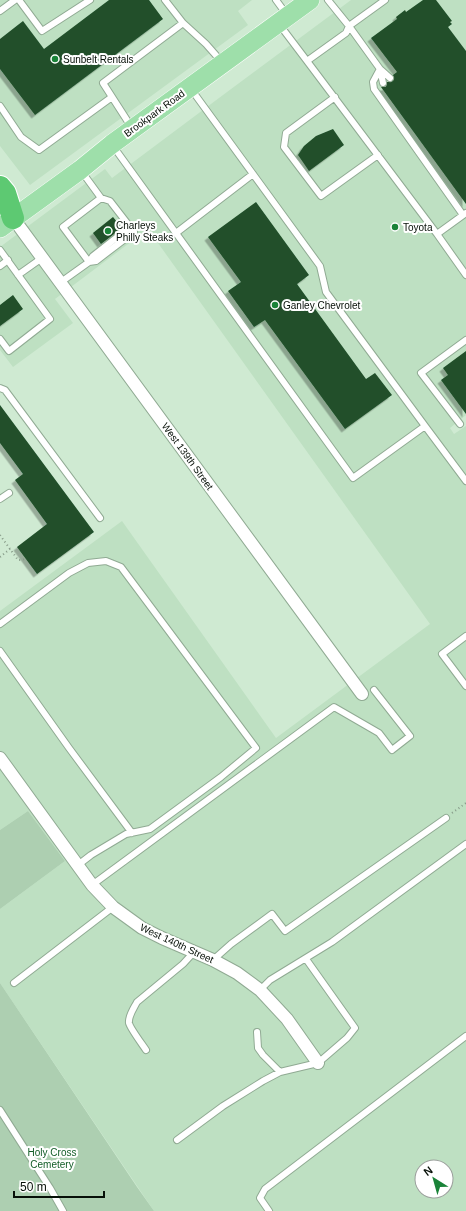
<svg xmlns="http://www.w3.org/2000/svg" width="466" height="1211" font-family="Helvetica,sans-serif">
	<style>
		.built { fill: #bee0c2; fill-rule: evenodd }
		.green { fill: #adcfb1 }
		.building { fill: #204f2a; filter: url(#shadow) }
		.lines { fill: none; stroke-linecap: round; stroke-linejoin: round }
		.service-casing { stroke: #90aa93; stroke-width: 8 }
		.minor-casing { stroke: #90aa93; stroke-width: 14 }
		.primary-casing { stroke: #fff; stroke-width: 20 }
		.motorway-casing { stroke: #fff; stroke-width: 24 }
		.path { stroke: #869a88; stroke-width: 2; stroke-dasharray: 1 3; stroke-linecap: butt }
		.service { stroke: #fff; stroke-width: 6 }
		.minor { stroke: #fff; stroke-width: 12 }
		.primary { stroke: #9edfaa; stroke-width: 19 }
		.motorway { stroke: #5dc972; stroke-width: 22 }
		.poi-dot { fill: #1a8338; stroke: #fff; stroke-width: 1.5 }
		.labels { text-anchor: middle; stroke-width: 4; stroke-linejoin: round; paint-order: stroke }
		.poi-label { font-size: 10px; fill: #060f07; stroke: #fff; text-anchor: start }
		.street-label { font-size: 10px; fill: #060f07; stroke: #fff }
		.park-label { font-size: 10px; fill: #115c26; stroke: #fff }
	</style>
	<defs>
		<filter id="shadow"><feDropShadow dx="-3.5" dy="3.5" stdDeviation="0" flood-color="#0004"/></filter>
	</defs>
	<rect width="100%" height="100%" fill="#cfead2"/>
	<path class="built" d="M 0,0 L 252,0 L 238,11 L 248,25 L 30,185 L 0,146 Z
		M 351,0 L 466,0 L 466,415 L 450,428 L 454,434 L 466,426 L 466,1211 L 154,1211 L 0,983 L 0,909 L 65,861 L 28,811 L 0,830 L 0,611 L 122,521 L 276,738 L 430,624 L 148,229 L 55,299 L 73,323 L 13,367 L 0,350 L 0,247 L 105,169 L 112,178 L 223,95 ZM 422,1167 L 446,1167 L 446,1191 L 422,1191 Z"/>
	<path class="green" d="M 28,811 L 65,861 L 0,909 L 0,830 Z
		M 0,983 L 137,1187 L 154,1211 L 0,1211 Z"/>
	<path class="building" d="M 109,0 L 149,0 L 163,19 L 35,115 L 0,69 L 0,39 L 23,21 L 44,49 Z
		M 423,0 L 436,0 L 452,21 L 450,22 L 452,24 L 448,27 L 466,51 L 466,204 L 381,87 L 386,87 L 387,82 L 389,82 L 393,81 L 394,79 L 393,75 L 397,72 L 371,38 L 397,19 L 396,17 L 405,10 L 406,12 Z
		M 333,129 L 344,145 L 309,171 L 298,155 L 304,146 L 316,136 Z
		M 256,202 L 309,275 L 297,284 L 366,379 L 375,373 L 392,395 L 345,429 L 265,320 L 254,327 L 228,291 L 241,282 L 208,237 Z
		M 113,217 L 122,228 L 101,244 L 93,233 Z
		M 13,295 L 23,309 L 0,326 L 0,305 Z
		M 466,351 L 466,414 L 441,380 L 448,375 L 443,368 Z
		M 0,405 L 94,532 L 37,574 L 17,547 L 47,524 L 15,480 L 23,474 L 0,443 Z"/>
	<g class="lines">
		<defs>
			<path id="service" d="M 19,0 L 42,31 L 90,0
				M 165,0 L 183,23
				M 276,0 L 287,15
				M 328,0 L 349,26 L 380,69 L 373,82 L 374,89 L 463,215
				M 385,0 L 349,26 L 346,33 L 307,61 L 437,234 L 466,275
				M 0,11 L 15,0
				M 279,24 L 307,61
				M 380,69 L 383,83
				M 380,69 L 390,78
				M 191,89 L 320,266 L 326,292 L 425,426
				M 335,97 L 286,133 L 284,147 L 321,196 L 378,155
				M 0,106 L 21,137 L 39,150 L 112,97
				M 132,128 L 103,83 L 183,23 L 206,44 L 221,61
				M 113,146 L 353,478 L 425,426 L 466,481
				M 82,172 L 101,198 L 110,201 L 134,232 L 96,261 L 89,262
				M 176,233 L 253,174
				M 437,234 L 466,213
				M 0,250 L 50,319 L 9,351 L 0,339
				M 89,262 L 63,227 L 101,198
				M 0,266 L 8,260
				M 18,275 L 42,258
				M 61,282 L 89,262 L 93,256 L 130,227
				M 0,388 L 5,390 L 100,518
				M 460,424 L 421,373 L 466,340
				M 0,499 L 9,493
				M 0,624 L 69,573 L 88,563 L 106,561 L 121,567 L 256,748 L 221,777 L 150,829 L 126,834 L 91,855 L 78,865
				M 466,636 L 442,654 L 466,686
				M 0,651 L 69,748 L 132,833
				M 92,885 L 334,707 L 379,733 L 392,750 L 410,736 L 374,690
				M 213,960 L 231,944 L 272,914 L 285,931 L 446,818
				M 14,983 L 113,907
				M 260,990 L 270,980 L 332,942 L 466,844
				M 257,1032 L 258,1048 L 263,1055 L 280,1072
				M 146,1050 C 142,1044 130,1028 129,1023 C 128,1016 134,1008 137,1002 L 183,964 L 194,952
				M 0,1110 L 50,1188 L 63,1211
				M 177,1140 L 223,1106 L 263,1081 L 280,1072 L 318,1063 L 347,1038 L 355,1028 L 306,959
				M 269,1211 L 260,1198 L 265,1189 L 466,1036"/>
			<path id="minor" d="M 13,218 L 362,694
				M 0,758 L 92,885 L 113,907 L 142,928 L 162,938 L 213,960 L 237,973 L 260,990 L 287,1019 L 318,1063"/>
			<path id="primary" d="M 0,228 L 80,170 L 112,144 L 310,0"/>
			<path id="motorway" d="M 0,187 L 5,193 L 13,218"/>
		</defs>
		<use href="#service" class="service-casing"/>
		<use href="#minor" class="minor-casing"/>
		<use href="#primary" class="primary-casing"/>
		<use href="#motorway" class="motorway-casing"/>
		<path class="path" d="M 0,535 L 18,560 L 22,560 L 25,559
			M 0,557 L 10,549
			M 452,813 L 466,803"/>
		<use href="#service" class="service"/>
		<use href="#minor" class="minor"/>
		<use href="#primary" class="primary"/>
		<use href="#motorway" class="motorway"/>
	</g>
	<g class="poi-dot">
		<circle cx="55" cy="59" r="4"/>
		<circle cx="395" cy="227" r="4"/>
		<circle cx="108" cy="231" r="4"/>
		<circle cx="275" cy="305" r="4"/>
	</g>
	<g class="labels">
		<g class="poi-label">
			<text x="63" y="63">Sunbelt Rentals</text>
			<text x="116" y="229">Charleys<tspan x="116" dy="12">Philly Steaks</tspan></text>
			<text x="403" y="231">Toyota</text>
			<text x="283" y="309">Ganley Chevrolet</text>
		</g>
		<g class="street-label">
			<text transform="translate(154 113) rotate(-36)" y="4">Brookpark Road</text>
			<text transform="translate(188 456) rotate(54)" y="4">West 139th Street</text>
			<text transform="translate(177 943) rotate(25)" y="4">West 140th Street</text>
		</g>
		<g class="park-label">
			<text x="52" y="1156">Holy Cross<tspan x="52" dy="12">Cemetery</tspan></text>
		</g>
	</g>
	<g transform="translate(434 1179) rotate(323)"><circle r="19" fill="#ffffff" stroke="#9b9f9c"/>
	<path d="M0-3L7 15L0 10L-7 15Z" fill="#1a8338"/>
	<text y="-6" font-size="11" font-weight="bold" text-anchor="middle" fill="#060f07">N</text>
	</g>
	<path d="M14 1191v6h90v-6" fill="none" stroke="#060f07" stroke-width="2"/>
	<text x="20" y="1191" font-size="12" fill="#060f07" stroke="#ffffff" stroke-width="3" paint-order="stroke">50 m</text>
</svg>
